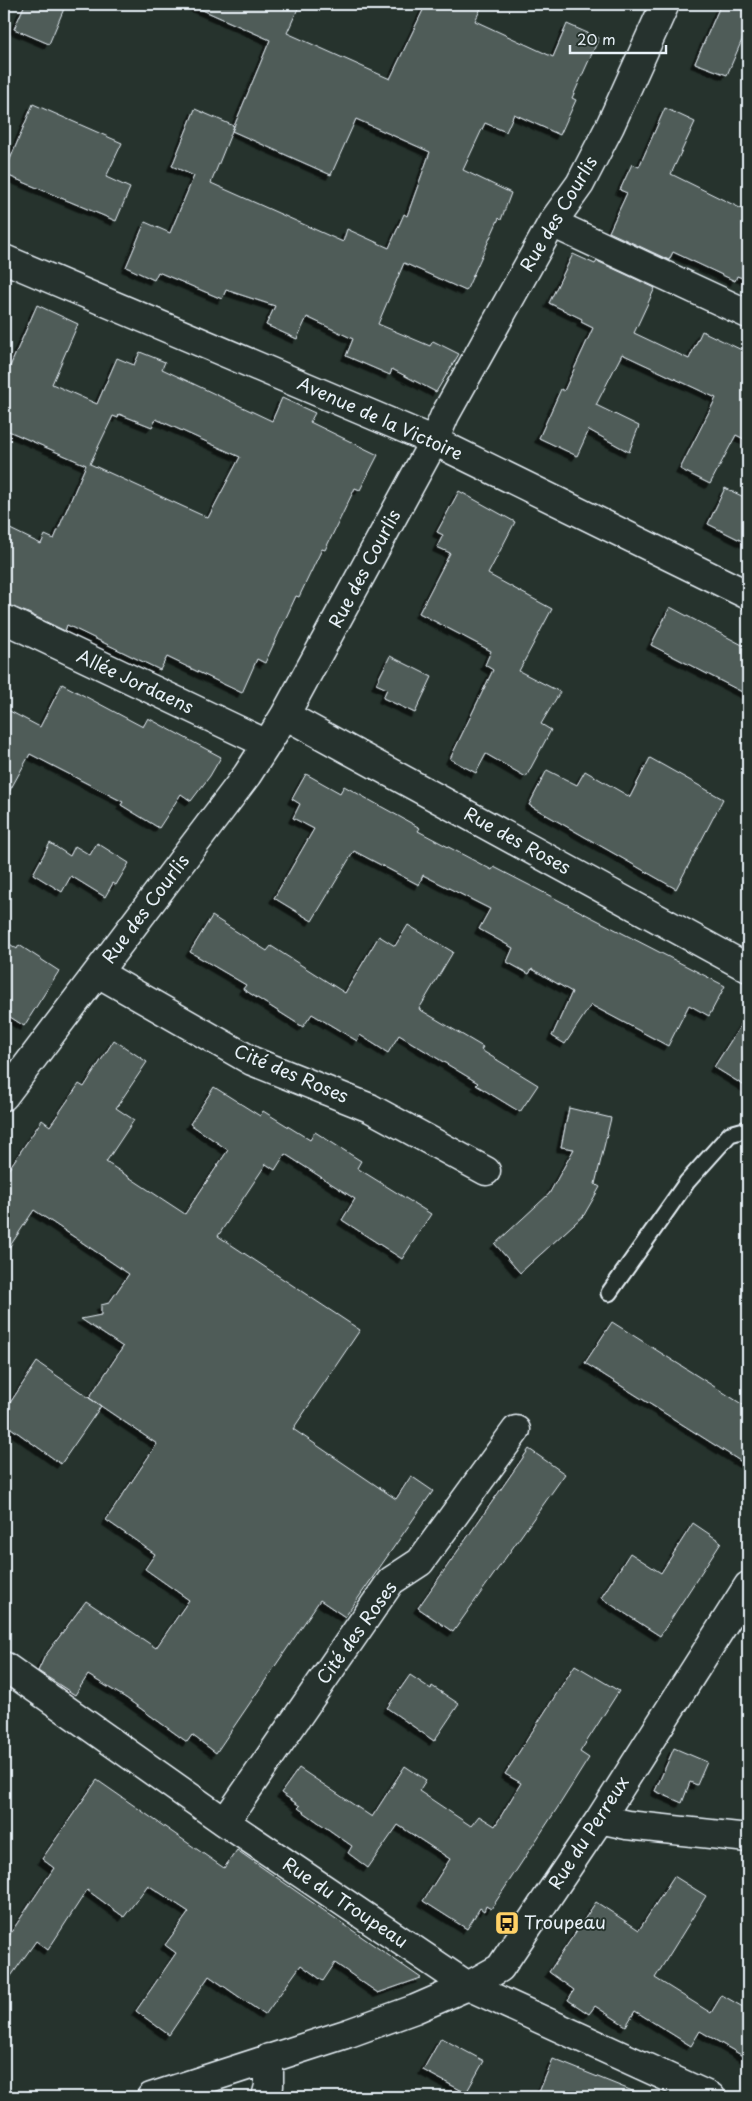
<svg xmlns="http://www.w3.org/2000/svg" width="752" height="2101" font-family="'Playpen Sans',sans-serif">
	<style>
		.building { fill: #505c59; stroke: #e8f1f8; fill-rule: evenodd; filter: url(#shadow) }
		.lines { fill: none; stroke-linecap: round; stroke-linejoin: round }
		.service-casing { stroke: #e8f1f8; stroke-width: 19 }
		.minor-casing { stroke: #e8f1f8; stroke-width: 31 }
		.service { stroke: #26332d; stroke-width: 15 }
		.minor { stroke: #26332d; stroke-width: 28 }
		.labels { text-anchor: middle; stroke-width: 4; stroke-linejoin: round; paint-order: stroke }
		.street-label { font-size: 18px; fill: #e8f1f8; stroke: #26332d }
		.poi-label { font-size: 18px; fill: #e8f1f8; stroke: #26332d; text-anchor: start }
	</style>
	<defs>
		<filter id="shadow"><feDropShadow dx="-4.5" dy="4.5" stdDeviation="0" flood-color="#0009"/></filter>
	</defs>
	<rect width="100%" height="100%" fill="#26332d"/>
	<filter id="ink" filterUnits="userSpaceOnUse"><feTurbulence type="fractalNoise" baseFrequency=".02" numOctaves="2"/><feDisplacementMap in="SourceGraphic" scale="10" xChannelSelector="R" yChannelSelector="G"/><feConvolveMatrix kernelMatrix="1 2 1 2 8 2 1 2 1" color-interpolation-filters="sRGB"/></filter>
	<g filter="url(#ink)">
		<path class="building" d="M 25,4 L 66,4 L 49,44 L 14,29 Z
			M 189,4 L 300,4 L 287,33 L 390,79 L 426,4 L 483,4 L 475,21 L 553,57 L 567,24 L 599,38 L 572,98 L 576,100 L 560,135 L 514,114 L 506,132 L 485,123 L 463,170 L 511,193 L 501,220 L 499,218 L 466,291 L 404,263 L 378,324 L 430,346 L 433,341 L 459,354 L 436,392 L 392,369 L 390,375 L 346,356 L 353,339 L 307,317 L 297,339 L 266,325 L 275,306 L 226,290 L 222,299 L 158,272 L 154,280 L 126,267 L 145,222 L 170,233 L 194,176 L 172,166 L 195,109 L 234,126 L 232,131 L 270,40 ZM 356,119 L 430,152 L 407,216 L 404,214 L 389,248 L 347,229 L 343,242 L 211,183 L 232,131 L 331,175 Z
			M 721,4 L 728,4 L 748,12 L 748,26 L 727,75 L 695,63 Z
			M 33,104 L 122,143 L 106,177 L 130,188 L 116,221 L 4,174 Z
			M 665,108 L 695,122 L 671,174 L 748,212 L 748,280 L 737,276 L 735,281 L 673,252 L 669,260 L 609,232 L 627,193 L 620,190 L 632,164 L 639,167 Z
			M 573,254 L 595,264 L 597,261 L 655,288 L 634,333 L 689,359 L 702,331 L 748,353 L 748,441 L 736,435 L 710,484 L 680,469 L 716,398 L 622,354 L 596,405 L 639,426 L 629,452 L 589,430 L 577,456 L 539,438 L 561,389 L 564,391 L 593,328 L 581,322 L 582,319 L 549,303 Z
			M 37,305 L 78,324 L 52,384 L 97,404 L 117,358 L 134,365 L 140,352 L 165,362 L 162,369 L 272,421 L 282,398 L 315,413 L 310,422 L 378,455 L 360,490 L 355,488 L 325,550 L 322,549 L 299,597 L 296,596 L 265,663 L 257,659 L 242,693 L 167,657 L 160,670 L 67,625 L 65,631 L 26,612 L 4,604 L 4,526 L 41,544 L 45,535 L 54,539 L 86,465 L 4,429 L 4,380 ZM 119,414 L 152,427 L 156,419 L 240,457 L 208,518 L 90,464 L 113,416 L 118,418 Z
			M 725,488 L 748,499 L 748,544 L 708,524 Z
			M 459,491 L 515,522 L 488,574 L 552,609 L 519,671 L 560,692 L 541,724 L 551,730 L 526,777 L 486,754 L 476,773 L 450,759 L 493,670 L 485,665 L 491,651 L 419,613 L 450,553 L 437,547 L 443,535 L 437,532 Z
			M 670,607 L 748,648 L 748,695 L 651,645 Z
			M 390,656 L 432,677 L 415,713 L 383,698 L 387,689 L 376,684 Z
			M 62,684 L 143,727 L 148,718 L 221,757 L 210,776 L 191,801 L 181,794 L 159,828 L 121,805 L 123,802 L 30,754 L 4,801 L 4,708 L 40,727 Z
			M 650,758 L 723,799 L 676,889 L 529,805 L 547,770 L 577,785 L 585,771 L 630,797 Z
			M 306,774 L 340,793 L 344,786 L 420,828 L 418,831 L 492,870 L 494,867 L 725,986 L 709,1016 L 689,1005 L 668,1046 L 591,1005 L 565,1044 L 552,1036 L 572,992 L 532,969 L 529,974 L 507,962 L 513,948 L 479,929 L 490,909 L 423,875 L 419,885 L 354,851 L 312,921 L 274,898 L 314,829 L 293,818 L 300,804 L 292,799 Z
			M 50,843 L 70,856 L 75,846 L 90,855 L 97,843 L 129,863 L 116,885 L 113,883 L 105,897 L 71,876 L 62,892 L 33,874 Z
			M 212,916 L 267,951 L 271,946 L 345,993 L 379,936 L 395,946 L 408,925 L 453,952 L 419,1009 L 483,1047 L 481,1050 L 538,1085 L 520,1112 L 476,1085 L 478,1083 L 399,1035 L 388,1053 L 360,1035 L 357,1041 L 312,1014 L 303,1027 L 243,989 L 246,985 L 190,952 Z
			M 4,940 L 17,949 L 19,945 L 59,971 L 24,1026 L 4,1013 Z
			M 748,1014 L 748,1088 L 714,1067 Z
			M 114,1040 L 147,1062 L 116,1108 L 134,1120 L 106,1162 L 185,1214 L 228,1150 L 190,1124 L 214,1087 L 260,1116 L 263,1111 L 310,1140 L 315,1132 L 361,1161 L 357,1168 L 431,1214 L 402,1259 L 342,1220 L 355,1199 L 285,1154 L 275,1170 L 266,1164 L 218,1236 L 360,1330 L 293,1429 L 396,1499 L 411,1476 L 433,1491 L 345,1617 L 320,1600 L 216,1753 L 192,1735 L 187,1742 L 126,1698 L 88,1675 L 75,1695 L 38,1671 L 45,1656 L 86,1601 L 156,1648 L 189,1600 L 145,1569 L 155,1554 L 106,1520 L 157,1444 L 89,1398 L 123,1347 L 81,1319 L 101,1315 L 101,1305 L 109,1303 L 129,1274 L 34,1210 L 4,1255 L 4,1176 L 42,1120 L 50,1126 L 79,1084 L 84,1087 Z
			M 569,1108 L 611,1118 L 595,1184 L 600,1187 L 584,1215 L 520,1273 L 495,1244 L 549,1194 L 574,1149 L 561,1147 Z
			M 612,1322 L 748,1408 L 748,1466 L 585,1363 Z
			M 37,1362 L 101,1406 L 61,1464 L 4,1423 L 4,1412 Z
			M 529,1449 L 565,1474 L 453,1632 L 418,1608 Z
			M 693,1523 L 721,1542 L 660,1636 L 601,1598 L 630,1553 L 661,1573 Z
			M 575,1665 L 619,1691 L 580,1752 L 589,1758 L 558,1807 L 491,1909 L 486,1906 L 484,1911 L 480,1908 L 467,1929 L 423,1901 L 450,1859 L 398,1825 L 368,1868 L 348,1853 L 352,1846 L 298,1808 L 300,1806 L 281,1793 L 299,1768 L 372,1817 L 405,1766 L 426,1780 L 419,1791 L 471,1826 L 479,1816 L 495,1826 L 521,1783 L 505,1774 Z
			M 410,1675 L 431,1689 L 432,1686 L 459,1704 L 434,1741 L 387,1708 Z
			M 674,1748 L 707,1762 L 697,1785 L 690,1782 L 682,1803 L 655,1791 Z
			M 97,1780 L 224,1868 L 237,1850 L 421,1978 L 378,1993 L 335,1963 L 323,1981 L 301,1965 L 265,2015 L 209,1976 L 169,2035 L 136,2011 L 176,1953 L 165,1945 L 189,1912 L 148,1885 L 124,1917 L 87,1890 L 48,1950 L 36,1941 L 4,1986 L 4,1943 L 54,1868 L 42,1859 Z
			M 674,1876 L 706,1896 L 655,1978 L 711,2013 L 722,1995 L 748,2010 L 748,2059 L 700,2031 L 691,2046 L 635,2011 L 626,2026 L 595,2006 L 589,2014 L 568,2000 L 574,1990 L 549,1972 L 596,1902 L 639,1930 Z
			M 441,2038 L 484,2061 L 466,2093 L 423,2070 Z
			M 553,2059 L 645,2096 L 645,2097 L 537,2097 Z"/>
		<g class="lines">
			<defs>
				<path id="service" d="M 609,1293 L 687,1182 L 730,1134 L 748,1129"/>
				<path id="minor" d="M 552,223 L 748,314
					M 4,259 L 434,441 L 748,595
					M 4,619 L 267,744
					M 285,715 L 748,968
					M 98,973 L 252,1061 L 370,1108 L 486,1171
					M 4,1096 L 247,775 L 267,744 L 285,715 L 434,441 L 445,415 L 552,223 L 580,184 L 610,126 L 665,4
					M 4,1666 L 225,1822 L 468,1986 L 711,2097
					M 600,1819 L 627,1825 L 748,1838
					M 225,1822 L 391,1581 L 420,1562 L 516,1430
					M 151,2097 L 349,2033 L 415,2009 L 468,1986 L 500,1968 L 600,1819 L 748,1586
					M 266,2097 L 269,2086 L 269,2058"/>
			</defs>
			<use href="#service" class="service-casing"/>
			<use href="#minor" class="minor-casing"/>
			<use href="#service" class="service"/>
			<use href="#minor" class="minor"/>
		</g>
	</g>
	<defs>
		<symbol id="bus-square" viewBox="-11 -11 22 22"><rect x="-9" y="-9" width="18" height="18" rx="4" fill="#ffd166" stroke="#26332d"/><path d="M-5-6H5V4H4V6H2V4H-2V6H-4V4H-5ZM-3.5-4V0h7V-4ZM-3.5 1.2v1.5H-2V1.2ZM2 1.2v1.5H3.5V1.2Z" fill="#111"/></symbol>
	</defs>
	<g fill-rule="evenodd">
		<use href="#bus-square" x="493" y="1909" width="28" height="28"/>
	</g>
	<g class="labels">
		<g class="street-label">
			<text transform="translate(559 214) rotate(-59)" y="6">Rue des Courlis</text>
			<text transform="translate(380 419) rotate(24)" y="6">Avenue de la Victoire</text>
			<text transform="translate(365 569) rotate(-62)" y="6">Rue des Courlis</text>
			<text transform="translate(135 682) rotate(25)" y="6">Allée Jordaens</text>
			<text transform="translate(517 841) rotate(29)" y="6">Rue des Roses</text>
			<text transform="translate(146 909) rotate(-53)" y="6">Rue des Courlis</text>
			<text transform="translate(291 1074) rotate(23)" y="6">Cité des Roses</text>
			<text transform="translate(357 1633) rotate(-54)" y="6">Cité des Roses</text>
			<text transform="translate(589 1833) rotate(-57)" y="6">Rue du Perreux</text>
			<text transform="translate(345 1903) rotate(34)" y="6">Rue du Troupeau</text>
		</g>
		<g class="poi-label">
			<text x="524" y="1929">Troupeau</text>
		</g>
	</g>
	<rect width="752" height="2101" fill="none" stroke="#26332d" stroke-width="20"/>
	<rect x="10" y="10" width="732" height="2081" fill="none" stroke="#e8f1f8" stroke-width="2" filter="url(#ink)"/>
	<path d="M570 45v8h96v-8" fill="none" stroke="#e8f1f8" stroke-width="2.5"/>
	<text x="577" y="45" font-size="15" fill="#e8f1f8" stroke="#26332d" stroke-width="4" paint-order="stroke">20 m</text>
</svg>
